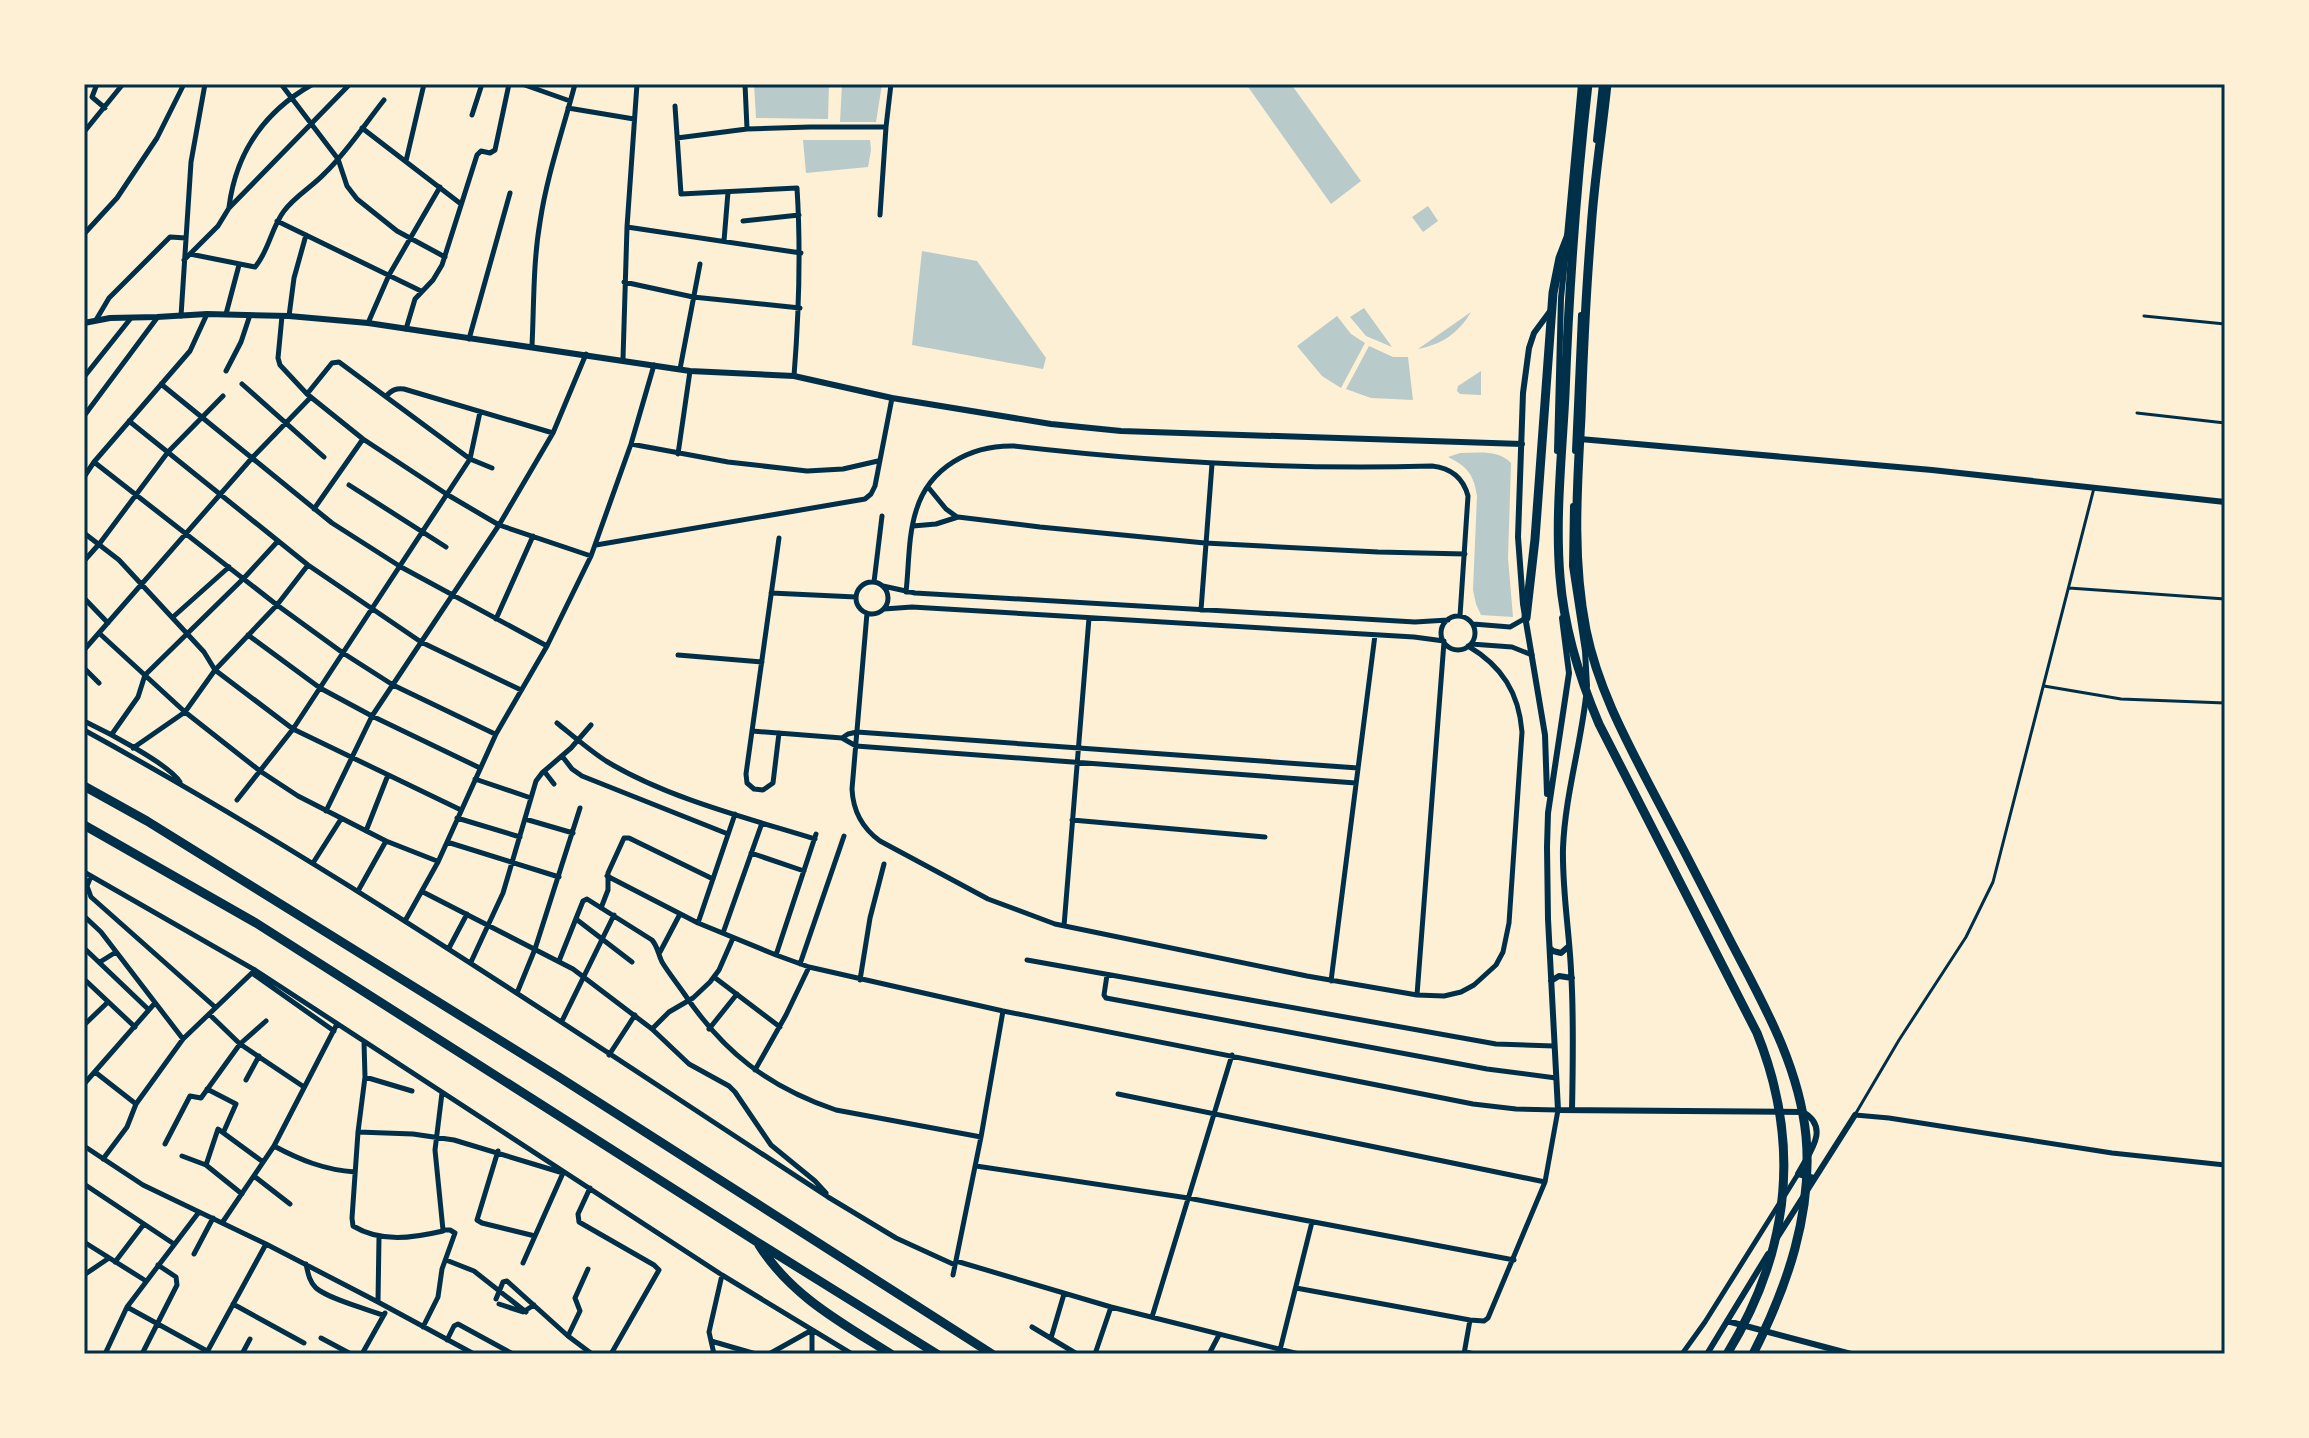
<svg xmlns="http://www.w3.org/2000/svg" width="2309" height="1438" font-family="'Sofia Sans Condensed',sans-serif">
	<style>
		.green { fill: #b9caca }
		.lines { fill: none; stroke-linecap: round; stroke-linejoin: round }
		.service { stroke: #003049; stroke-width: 3 }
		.minor { stroke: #003049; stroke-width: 5 }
		.tertiary { stroke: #003049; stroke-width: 6 }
		.motorway { stroke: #003049; stroke-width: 9 }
		.neatline { fill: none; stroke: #003049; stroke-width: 3 }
	</style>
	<rect width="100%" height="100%" fill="#fdf0d5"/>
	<path class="green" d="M 754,84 L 829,84 L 828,119 L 756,118 Z
		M 842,84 L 882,84 L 876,122 L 840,122 Z
		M 1246,84 L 1291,84 L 1361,181 L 1331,204 Z
		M 803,140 L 870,140 L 871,150 L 868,167 L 806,173 Z
		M 1428,206 L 1438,221 L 1423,232 L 1412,217 Z
		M 922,251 L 977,261 L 1046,358 L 1043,369 L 912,345 Z
		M 1364,308 L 1392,347 L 1366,336 L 1350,317 Z
		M 1471,312 C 1458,334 1442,344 1418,349 Z
		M 1337,316 L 1351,334 L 1365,343 L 1341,388 L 1322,376 L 1297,346 Z
		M 1369,346 L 1393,357 L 1408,357 L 1413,400 L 1371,398 L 1346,389 Z
		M 1481,371 L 1481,395 L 1460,394 L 1457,391 L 1458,386 Z
		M 1460,453 C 1478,453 1498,449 1511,463 L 1508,558 L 1513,617 L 1481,615 L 1476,604 L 1473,590 L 1477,496 C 1474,475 1467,466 1448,457 Z"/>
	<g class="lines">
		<path class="service" d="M 2144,316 L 2225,324
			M 2137,413 L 2225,423
			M 2069,588 L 2225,599
			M 2044,686 L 2121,699 L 2225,703
			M 1856,1113 L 1899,1040 L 1966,937 L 1993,882 L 2094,488"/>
		<path class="minor" d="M 97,84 L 92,97 L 105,108
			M 281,84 L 338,159 L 347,186 L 357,199 L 397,231 L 445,257
			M 522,84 L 570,101
			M 745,84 L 747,129
			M 675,106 L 681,194 L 797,188 C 801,251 799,313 794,376
			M 568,108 L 634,119
			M 472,115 L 482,84
			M 362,128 L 461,204
			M 84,132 L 123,84
			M 677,138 L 747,129 L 810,127 L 886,127
			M 406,161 L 424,84
			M 229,207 C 236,152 265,111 313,84
			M 880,215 L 886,127 L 891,84
			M 277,221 L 421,291
			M 743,221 L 799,215
			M 627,227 L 801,253
			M 84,234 L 117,198 L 157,138 L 184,84
			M 724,241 L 728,192
			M 190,254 L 255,267 C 269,251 271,228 284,211 C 295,196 312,187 325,173 C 347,152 365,124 384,100
			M 184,260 L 218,226 L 229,208 L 348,86
			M 624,282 L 693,297 L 800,308
			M 226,314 L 239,265
			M 181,316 L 191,162 L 205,84
			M 282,316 L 278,358 L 280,365 L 307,394 L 363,439 L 448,495 L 499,525 L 591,556
			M 289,316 L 294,278 L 306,235
			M 96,320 L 109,298 L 170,237 L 186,238
			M 368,323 L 389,275 L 440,187
			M 406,329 L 415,299 L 433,280 L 442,265 L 477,155 L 481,151 L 490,153 L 495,150 L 509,84
			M 469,339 L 510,193
			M 532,346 C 534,305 533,263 540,222 C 547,175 563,130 575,84
			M 623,359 L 627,227 L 637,84
			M 680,369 L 700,264
			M 226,371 L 241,342 L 250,315
			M 84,377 L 131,318
			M 161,384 L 332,523 L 401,567 L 547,646
			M 242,384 L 324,457
			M 307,394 L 332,363 L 339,362 L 470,459 L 492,468
			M 386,396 C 392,390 396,388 404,389 L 553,433
			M 84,416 L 157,318
			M 129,421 L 308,565 L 421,642 L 521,690
			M 631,444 L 728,462 L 807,471 L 843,469 L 878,461
			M 678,454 L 690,371
			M 94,462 L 277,605 L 343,653 L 393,685 L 495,734
			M 84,477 L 94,462 L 190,351 L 207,314
			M 349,485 L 446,547
			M 928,487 L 946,509 L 957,517
			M 314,509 L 363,439
			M 913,526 L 936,524 L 958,517 L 1040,527 L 1205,543 L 1378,552 L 1465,554
			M 84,533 L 119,560 L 204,652 L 215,670 L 293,729 L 461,810
			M 779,538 L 746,774 L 747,783 L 754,789 L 763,790 L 773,783 L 779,733
			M 596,545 L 865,499 L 871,494 L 875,486 L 892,398
			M 84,561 L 100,543 L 168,452 L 223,396
			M856 598a16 16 0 1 1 32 0a16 16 0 1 1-32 0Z
			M 874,582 L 882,516
			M 883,586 L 915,593 L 1415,622 L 1448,620
			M 906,592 C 909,566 908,536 916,511 C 929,467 971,445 1014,446 C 1153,462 1292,470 1432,466 C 1451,468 1463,477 1468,496 L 1460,616
			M 771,593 L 856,597
			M 84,598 L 108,623
			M 884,609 L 912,607 L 1414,637 L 1444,641
			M 1201,610 L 1212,464
			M 867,613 L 852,789 C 853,811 862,828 880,841 L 988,899 L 1055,924 L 1307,976 L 1417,995 L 1444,996 L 1461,992 L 1474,985 L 1496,965 L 1503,952 L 1509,923 L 1522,732 C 1519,693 1502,666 1468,646
			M1441 633a17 17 0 1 1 34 0a17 17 0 1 1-34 0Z
			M 173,617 L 229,567
			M 496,619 L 533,536
			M 1473,624 L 1510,627 L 1526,618
			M 99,633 L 185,712 L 260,771 L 298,796 L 386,841 L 437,861
			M 248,635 L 320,688 L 372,716 L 480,768
			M 1471,644 L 1512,647 L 1532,655
			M 84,650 L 252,458 L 311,397
			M 678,655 L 762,662
			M 84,668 L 99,683
			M 84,721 C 105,731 169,764 180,782
			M 557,723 C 573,736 589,750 606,761 C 667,798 747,818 815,839
			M 84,730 C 341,871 582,1037 828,1197 L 896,1238 L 955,1265
			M 752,731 L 842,738 L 856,746 L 1356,783
			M 112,734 L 138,697 L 145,675 L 244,578 L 278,541
			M 842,738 L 848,734 L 857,732 L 1358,768
			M 133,748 L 185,712 L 215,670 L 277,605 L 308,565
			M 562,756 L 572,769 L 582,776 L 728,834
			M 544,771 L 554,784
			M 475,779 L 531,798
			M 237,800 L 293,729 L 470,459 L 480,412
			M 326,811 L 372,716 L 499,525 L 553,433 L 586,354
			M 457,818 L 520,837
			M 525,819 L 573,833
			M 1072,820 L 1265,837
			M 366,831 L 388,775
			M 447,842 L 559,877
			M 751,853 L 804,871
			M 313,863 L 341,819
			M 84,872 L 255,970 L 722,1275 L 852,1354
			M 91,876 L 87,886 L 91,897 L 215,1007
			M 607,876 L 698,923 L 776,955 L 809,967 L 1003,1011 L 1473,1104 L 1516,1109 L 1558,1110 L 1545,1182 L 1488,1318 L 1484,1321 L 1470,1320 L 1296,1288
			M 358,891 L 386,841
			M 423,892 L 573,969 L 652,1029 L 689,1064 L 729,1086 L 735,1092 L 771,1145 L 815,1181 L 826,1193
			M 601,908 L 608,890 L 608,873 L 624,838 L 629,838 L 713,879
			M 84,916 L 101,932 L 183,1039
			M 576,919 L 632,962
			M 405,921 L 438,862 L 496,734 L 547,646 L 591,556 L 631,444 L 654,365
			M 698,923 L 735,814
			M 1064,926 L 1089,618
			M 723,933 L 762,823
			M 84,948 L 149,1010
			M 449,948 L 467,914
			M 660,952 L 680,914
			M 776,955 L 816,834
			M 1027,960 L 1496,1044 L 1554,1046
			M 559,961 L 583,901 L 587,899 L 652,940 C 658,947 658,954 662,962 C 668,972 676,982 683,992 C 723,1052 768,1087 836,1110 L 981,1137
			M 100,962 L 116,952
			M 471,962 L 503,893 L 536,781 L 542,773 L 571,748 L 591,725
			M 800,964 L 844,836
			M 252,973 L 334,1031
			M 1107,975 L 1104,995 L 1106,998 L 1487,1069 L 1556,1078
			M 714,977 L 780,1027
			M 84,979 L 135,1027
			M 860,980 L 870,918 L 884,864
			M 1331,981 L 1375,635
			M 517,993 L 535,949 L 580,808
			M 1417,995 L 1444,642
			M 209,1014 L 240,1044 L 304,1087
			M 562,1021 L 614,915
			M 84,1025 L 108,1002
			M 652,1029 L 669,1012 L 693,998 L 710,982 L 719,970 L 733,938
			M 709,1029 L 737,994
			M 364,1042 L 365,1077 L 358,1132 L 352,1218 L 353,1226 C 381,1243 413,1238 443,1231
			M 609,1055 L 635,1015
			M 755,1070 L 786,1015 L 809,967
			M 95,1072 L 136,1104
			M 365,1077 L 412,1091
			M 246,1080 L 259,1056
			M 84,1084 L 155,1003
			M 207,1089 L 236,1104 L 224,1131
			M 1118,1094 L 1545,1182
			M 1855,1115 L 1889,1118 L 2112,1153 L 2225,1165
			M 358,1132 L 413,1134 L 454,1140 L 563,1173 L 523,1263
			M 165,1144 L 190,1096 L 201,1098 L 240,1044 L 266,1021
			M 84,1146 L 143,1185 L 266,1244 L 378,1302
			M 274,1146 C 300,1160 325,1170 355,1172
			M 498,1151 L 477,1220 L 482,1223 L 535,1236
			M 182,1156 L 206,1165 L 242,1194
			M 103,1159 L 127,1127 L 136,1104 L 183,1039 L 255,970
			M 206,1165 L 218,1129 L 263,1162
			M 976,1166 L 1188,1198 L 1514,1260
			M 254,1176 L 290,1204
			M 84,1184 L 174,1244
			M 590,1188 L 578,1214 L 579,1222 L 654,1265 L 659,1270 L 611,1354
			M 1785,1195 L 1798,1174
			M 222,1223 L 274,1146 L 337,1024
			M 379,1237 L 378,1302 L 474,1354
			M 84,1242 L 146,1281
			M 194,1254 L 213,1218
			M 446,1260 L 474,1271 L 526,1312
			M 956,1261 L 1111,1307 L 1299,1354
			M 115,1262 L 144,1224
			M 306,1264 C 308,1273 309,1281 316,1288 C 329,1299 366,1309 383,1315
			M 84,1275 L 109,1258
			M 953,1275 L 981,1137 L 1003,1011
			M 496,1299 L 503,1282 L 507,1281 L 568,1336 L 592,1354
			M 233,1304 L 304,1343
			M 499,1304 L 523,1312 L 534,1305
			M 127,1307 L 207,1351
			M 1152,1317 L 1232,1055
			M 423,1327 L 438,1297 L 442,1269 L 455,1233 L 450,1230 L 443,1230 L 435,1150 L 442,1093
			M 1032,1327 L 1077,1354
			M 568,1336 L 580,1311 L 575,1298 L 588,1269
			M 321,1338 L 351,1354
			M 1051,1338 L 1064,1294
			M 447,1340 L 454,1326 L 458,1324 L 513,1354
			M 711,1341 L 756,1354
			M 1465,1352 L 1475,1354
			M 84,1353 L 85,1354
			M 105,1354 L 127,1307 L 199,1212
			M 142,1354 L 177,1285 L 176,1277 L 158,1265
			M 206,1354 L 266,1244
			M 242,1354 L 250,1339
			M 362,1354 L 385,1313
			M 714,1354 L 709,1332 L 722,1275
			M 769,1354 L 812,1330 L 812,1354
			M 1095,1354 L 1111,1307
			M 1209,1354 L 1219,1335
			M 1279,1354 L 1312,1222
			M 1464,1354 L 1470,1320
			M 1682,1354 L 1705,1322 L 1779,1204"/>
		<path class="tertiary" d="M 1596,140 L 1602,84
			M 1567,236 L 1581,84
			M 84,323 L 110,318 L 157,317 L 207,314 L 289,316 L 368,323 L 690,371 L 794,376 L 892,398 L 1051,424 L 1121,431 L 1522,444
			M 1580,439 L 1932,470 L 2225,502
			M 1557,451 L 1561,298 L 1566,251
			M 1575,451 L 1581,315
			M 1573,506 L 1572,566 L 1585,651 L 1587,686
			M 1562,618 L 1569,673 L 1548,813 L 1547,847 L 1548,919 L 1558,1110 L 1803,1112 C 1831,1128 1809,1153 1798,1174 L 1814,1178
			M 1547,794 L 1545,735 L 1523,604 L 1518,537 L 1523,393 L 1529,348 L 1534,333 L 1551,310
			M 1550,948 L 1553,951 L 1561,953 L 1569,946
			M 1551,981 L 1559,976 L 1572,978
			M 1572,1110 C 1573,1063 1574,1016 1571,970 C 1569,929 1562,889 1563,848 C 1565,797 1580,748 1586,697
			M 1777,1238 L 1855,1115
			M 1727,1321 L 1851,1354
			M 1707,1354 L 1768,1254"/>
		<path class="motorway" d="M 1588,84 C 1576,187 1569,290 1565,394 C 1562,455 1555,517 1560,577 C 1564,628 1579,677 1599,724 L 1757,1033 C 1802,1145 1790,1251 1727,1354
			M 1607,84 C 1602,133 1594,181 1591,230 C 1586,292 1583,355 1581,417 C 1577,489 1572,559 1586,630 C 1598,688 1625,738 1652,790 C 1679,841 1706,893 1732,944 C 1764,1005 1799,1066 1806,1136 C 1813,1213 1787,1287 1753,1354
			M 1526,618 L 1535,539 L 1553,293 L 1560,258 L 1570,232
			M 84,786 L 147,821 L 559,1077 L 992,1354
			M 84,825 L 256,923 L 757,1242 L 937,1354
			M 759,1245 C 791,1296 842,1323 891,1354"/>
	</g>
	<rect width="2309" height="1438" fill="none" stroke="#fdf0d5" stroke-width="172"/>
	<rect x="86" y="86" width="2137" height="1266" class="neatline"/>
</svg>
